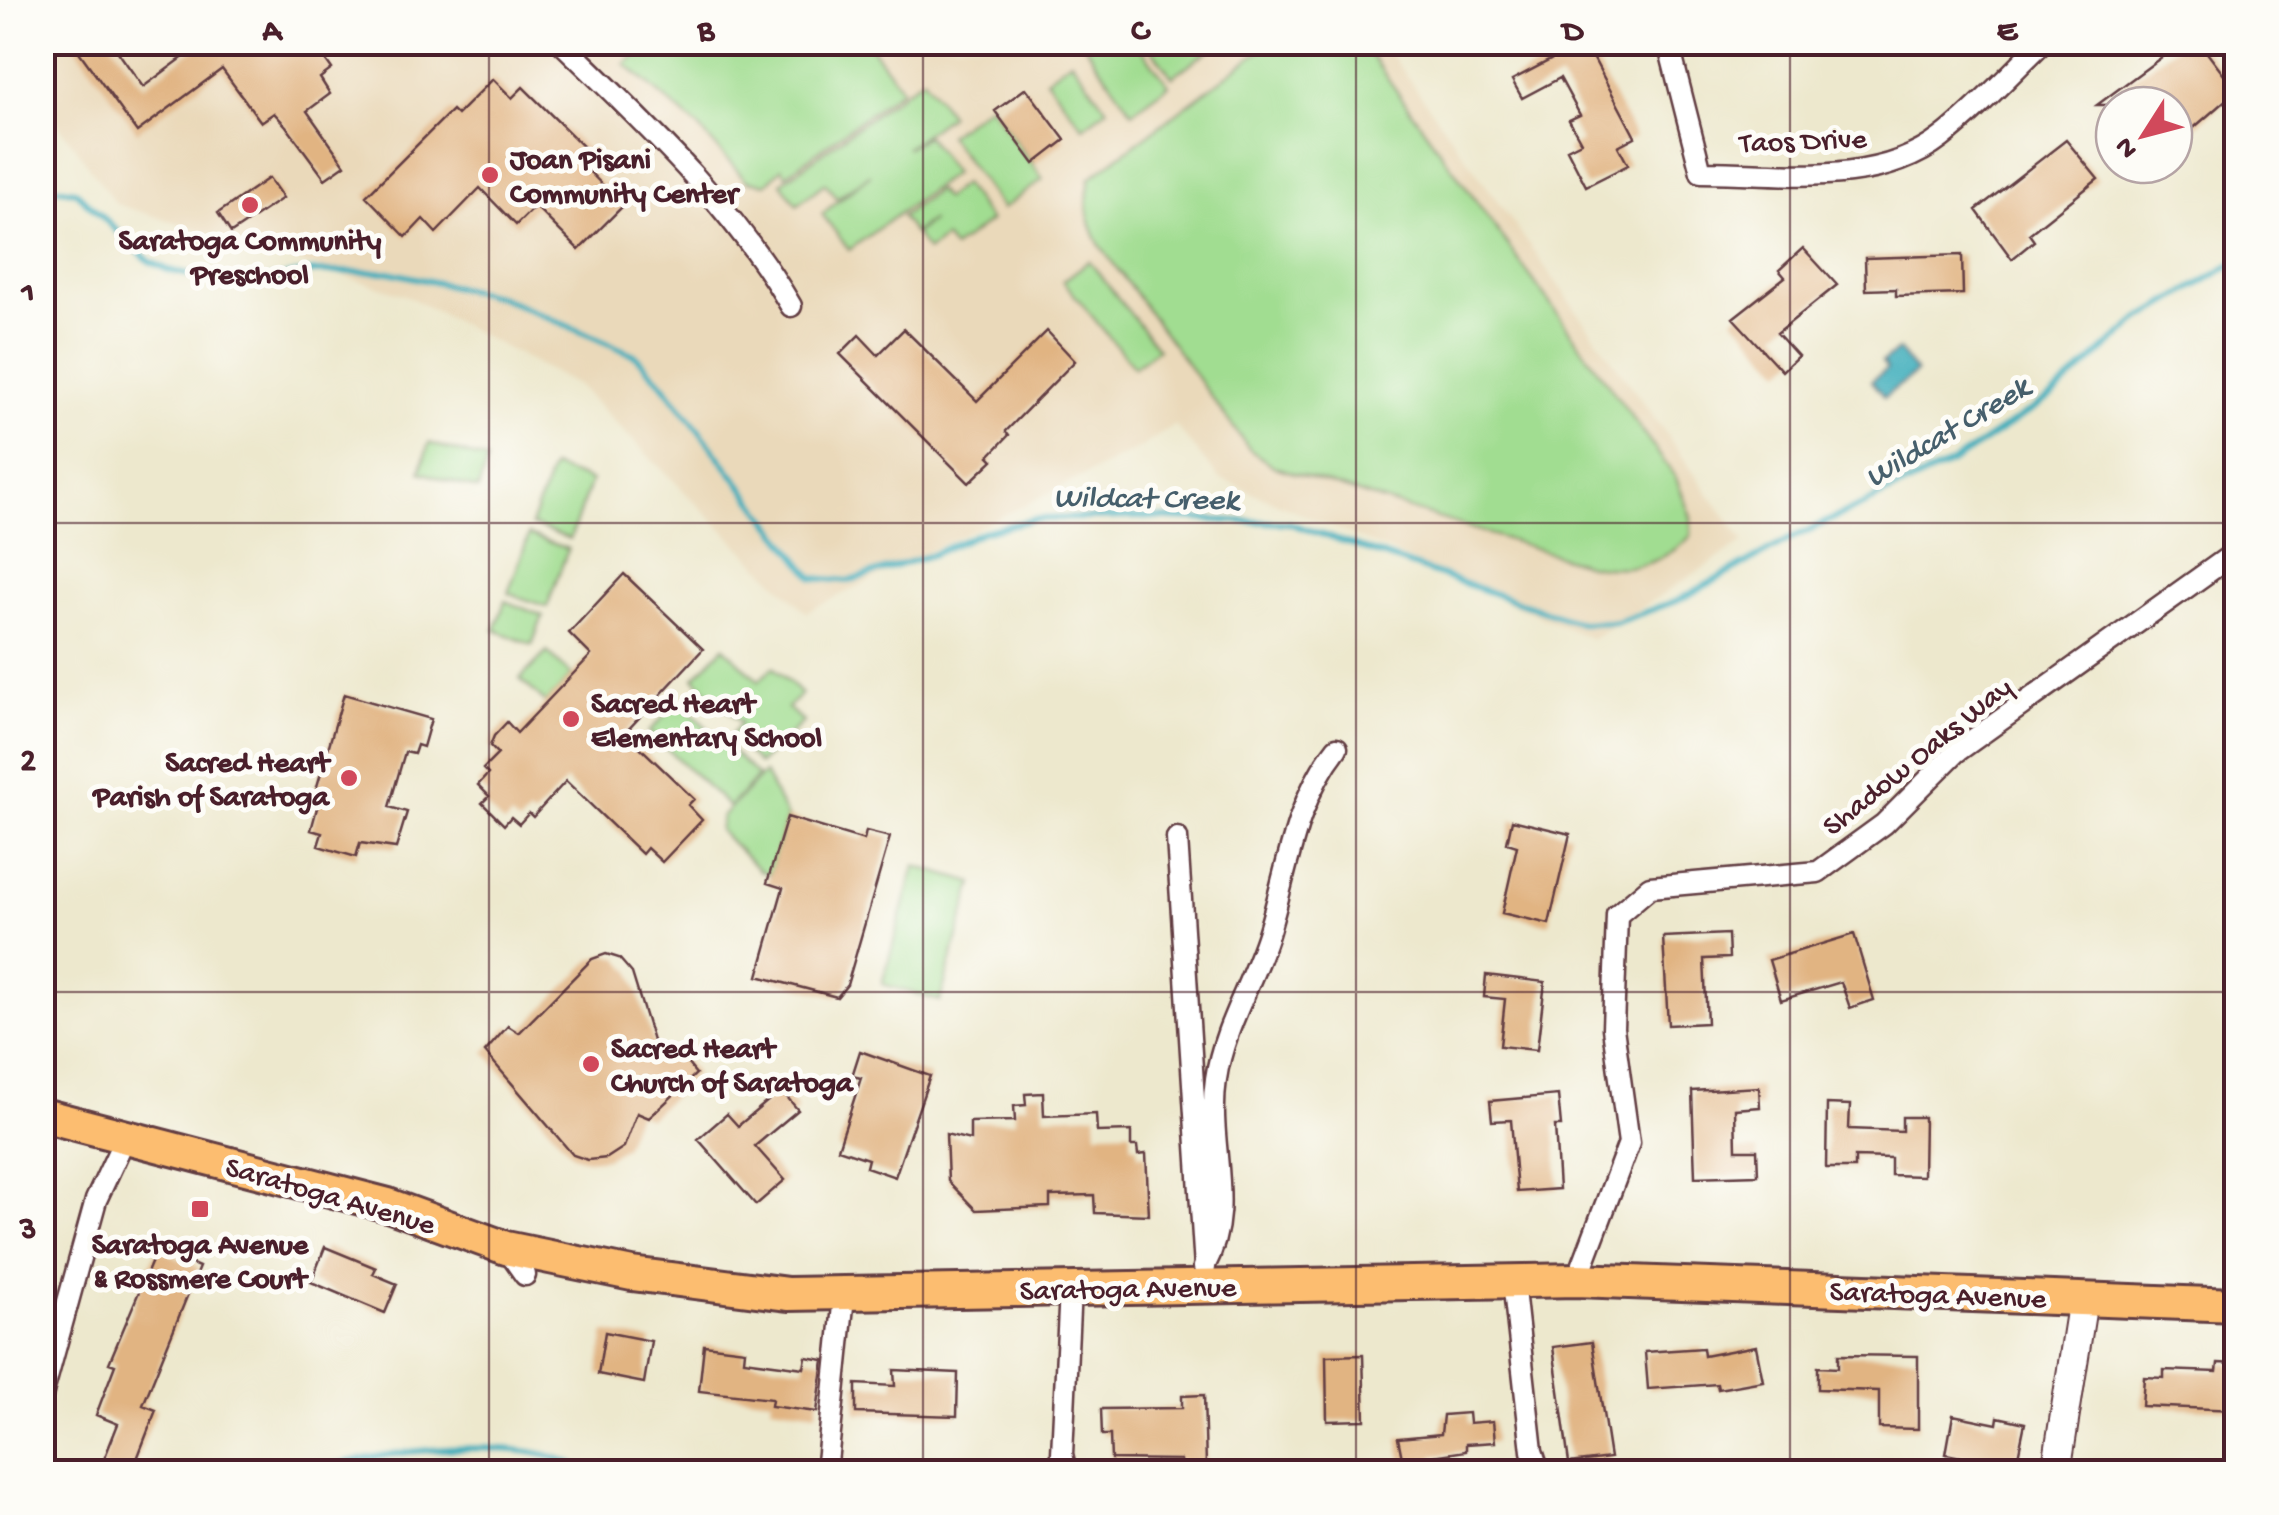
<svg xmlns="http://www.w3.org/2000/svg" width="2279" height="1515" font-family="'Gochi Hand',sans-serif">
	<style>
		.built { fill: #ead9ba }
		.green { fill: #a1dd91; stroke: #767e5e; stroke-width: 2.5 }
		.water { fill: #40aebc; stroke: #456674; stroke-width: 2.5 }
		.lines { fill: none; stroke-linecap: round; stroke-linejoin: round }
		.stream { stroke: #40aebc; stroke-width: 6 }
		.building { fill: #e1b482 }
		.minor-casing { stroke: #623d43; stroke-width: 25 }
		.tertiary-casing { stroke: #623d43; stroke-width: 32 }
		.primary-casing { stroke: #623d43; stroke-width: 38 }
		.minor { stroke: #fff; stroke-width: 20 }
		.tertiary { stroke: #fff; stroke-width: 28 }
		.primary { stroke: #fcbd6f; stroke-width: 32 }
		.grid { fill: none; stroke: #4a1f2b; stroke-width: 2.5; stroke-opacity: 0.55 }
		.poi-dot { fill: #d1495b; stroke: #fdfcf7; stroke-width: 4 }
		.labels { text-anchor: middle; stroke-width: 10; stroke-linejoin: round; paint-order: stroke }
		.street-label { font-size: 30px; fill: #4a1f2b; stroke: #fdfcf7 }
		.poi-label { font-size: 30px; font-weight: bold; fill: #4a1f2b; stroke: #fdfcf7; text-anchor: start }
		.water-label { font-size: 32px; font-style: italic; fill: #465f6c; stroke: #fdfcf7 }
		.neatline { fill: none; stroke: #4a1f2b; stroke-width: 4 }
		.grid-label { font-size: 32px; text-anchor: middle; font-weight: bold; fill: #4a1f2b }
	</style>
	<rect width="100%" height="100%" fill="#fdfcf7"/>
	<filter id="ink" filterUnits="userSpaceOnUse"><feTurbulence type="fractalNoise" baseFrequency=".01" numOctaves="2"/><feDisplacementMap in="SourceGraphic" scale="20" xChannelSelector="R" yChannelSelector="G"/><feConvolveMatrix kernelMatrix="1 2 1 2 8 2 1 2 1" color-interpolation-filters="sRGB"/></filter>
	<filter id="wash" filterUnits="userSpaceOnUse"><feTurbulence type="fractalNoise" baseFrequency=".0048" numOctaves="4" result="noise"/><feDisplacementMap in="SourceGraphic" scale="40" xChannelSelector="R" yChannelSelector="G"/><feGaussianBlur stdDeviation="2.25" result="paint"/><feColorMatrix in="noise" values="0 0 0 0 0 0 0 0 0 0 0 0 0 0 0 0 0 1.4 0 .05"/><feComposite in="paint" operator="in"/></filter>
	<g filter="url(#wash)">
		<rect width="100%" height="100%" fill="#ede8cd"/>
		<path class="built" d="M 42,43 L 1383,43 L 1744,542 L 1592,639 L 1219,478 L 1175,425 L 1140,448 L 806,612 L 578,386 L 405,295 L 116,204 L 43,103 L 47,82 L 43,76 Z"/>
		<path class="green" d="M 652,43 L 868,43 L 902,89 L 786,175 L 782,168 L 766,184 L 747,181 L 697,126 L 625,64 Z
			M 1083,43 L 1137,43 L 1169,85 L 1132,112 Z
			M 1147,43 L 1219,43 L 1172,77 Z
			M 1270,43 L 1362,43 L 1676,478 L 1691,517 L 1691,536 C 1660,566 1629,572 1588,565 L 1275,467 L 1250,450 L 1099,244 C 1086,219 1085,205 1090,178 Z
			M 1071,60 L 1107,109 L 1083,127 L 1046,79 Z
			M 923,78 L 950,115 L 906,148 L 927,136 L 954,173 L 849,250 L 822,214 L 871,174 L 837,198 L 825,183 L 797,205 L 781,183 Z
			M 989,105 L 1043,179 L 1002,209 L 948,135 Z
			M 963,184 L 990,221 L 953,248 L 945,238 L 927,251 L 915,234 L 932,220 L 913,233 L 901,217 L 937,190 L 944,199 Z
			M 1089,261 L 1158,349 L 1134,367 L 1063,281 Z
			M 429,443 L 487,460 L 478,490 L 420,472 Z
			M 552,467 L 591,481 L 570,539 L 531,525 Z
			M 529,535 L 568,549 L 547,607 L 508,593 Z
			M 505,601 L 543,616 L 532,645 L 495,630 Z
			M 724,647 L 759,681 L 773,667 L 801,694 L 788,708 L 803,722 L 759,764 L 730,736 L 741,723 L 694,678 Z
			M 547,652 L 572,675 L 546,703 L 520,679 Z
			M 679,701 L 758,776 L 729,807 L 649,732 Z
			M 764,773 L 787,817 L 770,874 L 760,871 L 719,830 L 722,816 Z
			M 915,866 L 973,883 L 940,1001 L 882,984 Z"/>
		<path class="water" d="M 1899,350 L 1916,373 L 1884,397 L 1871,381 L 1887,369 L 1882,362 Z"/>
		<g class="lines">
			<path class="stream" d="M 42,186 L 75,191 L 149,261 L 168,270 L 234,285 L 313,272 L 389,272 L 500,297 L 635,355 L 663,384 L 813,578 L 849,581 L 931,555 L 982,532 L 1035,519 L 1143,517 L 1288,523 L 1580,623 L 1617,622 L 1679,600 L 1794,537 L 1952,463 L 2052,396 L 2137,321 L 2236,262
				M 310,1472 C 374,1451 528,1431 587,1472"/>
		</g>
		<g id="blocks">
			<path class="building" d="M 72,42 L 111,42 L 143,87 L 204,42 L 313,42 L 332,69 L 320,78 L 330,94 L 307,111 L 345,165 L 325,179 L 286,126 L 274,113 L 261,122 L 222,69 L 137,132 Z
				M 1585,42 L 1635,137 L 1618,146 L 1628,165 L 1586,186 L 1567,149 L 1581,142 L 1569,120 L 1580,115 L 1560,78 L 1522,98 L 1512,80 Z
				M 2182,42 L 2199,42 L 2236,91 L 2174,145 L 2174,105 L 2097,105 Z
				M 493,79 L 512,98 L 523,87 L 589,152 L 580,162 L 623,206 L 579,250 L 535,206 L 516,225 L 480,188 L 436,233 L 423,219 L 406,237 L 366,196 L 452,110 L 457,115 Z
				M 1026,88 L 1065,140 L 1034,164 L 995,111 Z
				M 2066,140 L 2098,179 L 2029,234 L 2034,241 L 2012,259 L 1976,210 Z
				M 269,178 L 283,198 L 231,233 L 218,213 Z
				M 1803,248 L 1837,285 L 1777,333 L 1798,356 L 1782,371 L 1733,318 L 1785,277 L 1779,270 Z
				M 1962,255 L 1963,294 L 1896,296 L 1896,289 L 1866,290 L 1865,258 Z
				M 904,329 L 977,401 L 1047,331 L 1075,361 L 1006,431 L 1009,435 L 989,456 L 993,460 L 969,483 L 840,354 L 859,335 L 878,355 Z
				M 624,574 L 703,649 L 625,733 L 694,799 L 688,805 L 702,820 L 662,862 L 647,848 L 642,854 L 566,781 L 533,817 L 529,813 L 519,824 L 511,817 L 504,825 L 482,803 L 489,796 L 478,785 L 488,774 L 483,769 L 498,754 L 490,746 L 494,736 L 507,722 L 517,733 L 591,655 L 569,633 Z
				M 344,694 L 431,719 L 423,747 L 417,745 L 414,754 L 405,752 L 389,807 L 407,812 L 396,848 L 360,843 L 356,857 L 318,846 L 322,833 L 311,830 L 317,808 L 311,807 Z
				M 787,817 L 864,840 L 866,831 L 890,837 L 847,985 L 837,997 L 758,976 L 783,888 L 767,883 Z
				M 1512,820 L 1570,834 L 1549,924 L 1502,913 L 1517,846 L 1507,843 Z
				M 1728,934 L 1729,958 L 1704,959 L 1707,1023 L 1668,1025 L 1663,937 Z
				M 1854,934 L 1874,1000 L 1850,1008 L 1841,982 L 1781,1000 L 1769,960 Z
				M 606,954 L 619,958 L 632,973 L 657,1054 L 678,1052 L 696,1074 L 649,1118 L 637,1113 L 624,1147 L 607,1158 L 588,1160 L 573,1155 L 485,1052 L 508,1026 L 519,1033 L 592,959 Z
				M 1486,975 L 1545,982 L 1537,1050 L 1500,1046 L 1505,999 L 1484,997 Z
				M 860,1051 L 930,1076 L 895,1177 L 866,1167 L 868,1159 L 838,1149 L 861,1078 L 852,1076 Z
				M 1759,1087 L 1760,1107 L 1735,1109 L 1736,1150 L 1757,1150 L 1758,1175 L 1695,1177 L 1692,1091 Z
				M 781,1090 L 798,1110 L 755,1146 L 785,1180 L 756,1205 L 698,1139 L 727,1114 L 738,1126 Z
				M 1043,1093 L 1044,1116 L 1096,1114 L 1097,1132 L 1131,1131 L 1131,1146 L 1137,1146 L 1138,1155 L 1146,1154 L 1149,1215 L 1095,1213 L 1094,1195 L 1050,1196 L 1050,1207 L 976,1210 L 948,1181 L 946,1134 L 970,1140 L 970,1122 L 1015,1121 L 1014,1106 L 1026,1105 L 1025,1094 Z
				M 1558,1095 L 1561,1126 L 1555,1126 L 1559,1189 L 1517,1192 L 1511,1120 L 1492,1121 L 1490,1101 Z
				M 1827,1104 L 1850,1105 L 1849,1129 L 1902,1131 L 1902,1117 L 1924,1117 L 1923,1176 L 1891,1175 L 1891,1158 L 1855,1157 L 1855,1168 L 1826,1168 Z
				M 325,1247 L 376,1268 L 373,1274 L 397,1284 L 385,1313 L 311,1282 Z
				M 157,1249 L 199,1267 L 143,1405 L 156,1410 L 132,1472 L 115,1472 L 101,1467 L 118,1424 L 96,1415 L 115,1365 L 109,1363 Z
				M 605,1332 L 651,1341 L 644,1383 L 598,1374 Z
				M 1592,1342 L 1610,1458 L 1569,1463 L 1553,1347 Z
				M 704,1345 L 745,1350 L 744,1360 L 804,1368 L 806,1357 L 824,1360 L 817,1412 L 771,1406 L 772,1399 L 699,1391 Z
				M 1756,1346 L 1763,1381 L 1718,1389 L 1717,1384 L 1648,1389 L 1645,1352 L 1703,1348 L 1704,1356 Z
				M 1363,1355 L 1365,1420 L 1327,1421 L 1326,1356 Z
				M 1838,1355 L 1918,1356 L 1918,1429 L 1879,1428 L 1879,1391 L 1818,1389 L 1818,1367 L 1838,1368 Z
				M 2218,1363 L 2236,1364 L 2235,1410 L 2142,1406 L 2144,1377 L 2164,1378 L 2164,1370 L 2217,1372 Z
				M 894,1370 L 958,1373 L 957,1416 L 856,1413 L 856,1384 L 895,1386 Z
				M 1204,1395 L 1206,1466 L 1182,1467 L 1181,1460 L 1111,1459 L 1110,1435 L 1102,1435 L 1101,1409 L 1182,1408 L 1182,1396 Z
				M 1468,1413 L 1469,1423 L 1493,1421 L 1495,1442 L 1466,1444 L 1466,1451 L 1433,1456 L 1433,1462 L 1403,1463 L 1398,1438 L 1441,1434 L 1443,1415 Z
				M 1953,1415 L 1997,1424 L 1998,1417 L 2025,1423 L 2017,1461 L 1992,1456 L 1991,1463 L 1946,1454 Z"/>
		</g>
	</g>
	<g filter="url(#ink)">
		<use href="#blocks" fill-opacity="0" stroke="#623d43" stroke-width="2.5"/>
		<g class="lines">
			<defs>
				<path id="minor" d="M 561,42 C 645,124 732,204 791,306
					M 1668,42 L 1701,172 C 1779,172 1875,189 1941,138 C 1977,110 2010,74 2043,42
					M 1177,838 L 1205,1268
					M 506,1248 L 525,1275
					M 1204,1267 C 1237,1205 1206,1145 1216,1079 C 1223,1028 1253,982 1268,934 C 1288,869 1294,803 1337,748
					M 1577,1280 L 1629,1143 L 1613,1028 L 1617,915 L 1650,887 L 1818,872 L 1884,824 L 1956,752 L 2236,552
					M 1513,1281 L 1532,1451 L 1539,1472
					M 42,1396 L 96,1200 L 125,1138
					M 826,1472 L 844,1296
					M 1066,1472 L 1062,1454 L 1070,1289"/>
				<path id="tertiary" d="M 2056,1472 L 2083,1299"/>
				<path id="primary" d="M 42,1115 L 388,1205 L 506,1248 L 632,1274 L 788,1294 L 1577,1280 L 2236,1305"/>
			</defs>
			<use href="#minor" class="minor-casing"/>
			<use href="#tertiary" class="tertiary-casing"/>
			<use href="#primary" class="primary-casing"/>
			<use href="#minor" class="minor"/>
			<use href="#tertiary" class="tertiary"/>
			<use href="#primary" class="primary"/>
		</g>
	</g>
	<path class="grid" d="M 489,42 L 489,1472M 923,42 L 923,1472M 1356,42 L 1356,1472M 1790,42 L 1790,1472M 42,523 L 2236,523M 42,992 L 2236,992"/>
	<g class="poi-dot">
		<circle cx="490" cy="175" r="10"/>
		<circle cx="250" cy="205" r="10"/>
		<circle cx="571" cy="719" r="10"/>
		<circle cx="349" cy="778" r="10"/>
		<circle cx="591" cy="1064" r="10"/>
		<rect x="190" y="1199" width="20" height="20" rx="5"/>
	</g>
	<g class="labels">
		<g class="street-label">
			<text transform="translate(1803 139) rotate(-2)" y="10">Taos Drive</text>
			<text transform="translate(1916 755) rotate(-39)" y="10">Shadow Oaks Way</text>
			<text transform="translate(331 1194) rotate(16)" y="10">Saratoga Avenue</text>
			<text transform="translate(1128 1287) rotate(-1)" y="10">Saratoga Avenue</text>
			<text transform="translate(1938 1293) rotate(2)" y="10">Saratoga Avenue</text>
		</g>
		<g class="poi-label">
			<text x="510" y="168">Joan Pisani<tspan x="510" dy="34">Community Center</tspan></text>
			<text x="250" y="249" text-anchor="middle">Saratoga Community<tspan x="250" dy="34">Preschool</tspan></text>
			<text x="591" y="712">Sacred Heart<tspan x="591" dy="34">Elementary School</tspan></text>
			<text x="329" y="771" text-anchor="end">Sacred Heart<tspan x="329" dy="34">Parish of Saratoga</tspan></text>
			<text x="611" y="1057">Sacred Heart<tspan x="611" dy="34">Church of Saratoga</tspan></text>
			<text x="200" y="1253" text-anchor="middle">Saratoga Avenue<tspan x="200" dy="34">&amp; Rossmere Court</tspan></text>
		</g>
		<g class="water-label">
			<text transform="translate(1946 430) rotate(-31)" y="11">Wildcat Creek</text>
			<text transform="translate(1146 496) rotate(1)" y="11">Wildcat Creek</text>
		</g>
	</g>
	<rect width="2279" height="1515" fill="none" stroke="#fdfcf7" stroke-width="110"/>
	<g transform="translate(2144 135) rotate(234)"><circle r="48" fill="#fdfcf7" stroke="#b5a4a5" stroke-width="2.5"/>
	<path d="M0-8L18 38L0 25L-18 38Z" fill="#d1495b"/>
	<text y="-15" font-size="28" font-weight="bold" text-anchor="middle" fill="#4a1f2b">N</text>
	</g>
	<rect x="55" y="55" width="2169" height="1405" class="neatline"/>
	<g class="grid-label">
		<text x="272" y="39">A</text>
		<text x="706" y="39">B</text>
		<text x="1140" y="39">C</text>
		<text x="1573" y="39">D</text>
		<text x="2007" y="39">E</text>
		<text x="28" y="301">1</text>
		<text x="28" y="769">2</text>
		<text x="28" y="1237">3</text>
	</g>
</svg>
